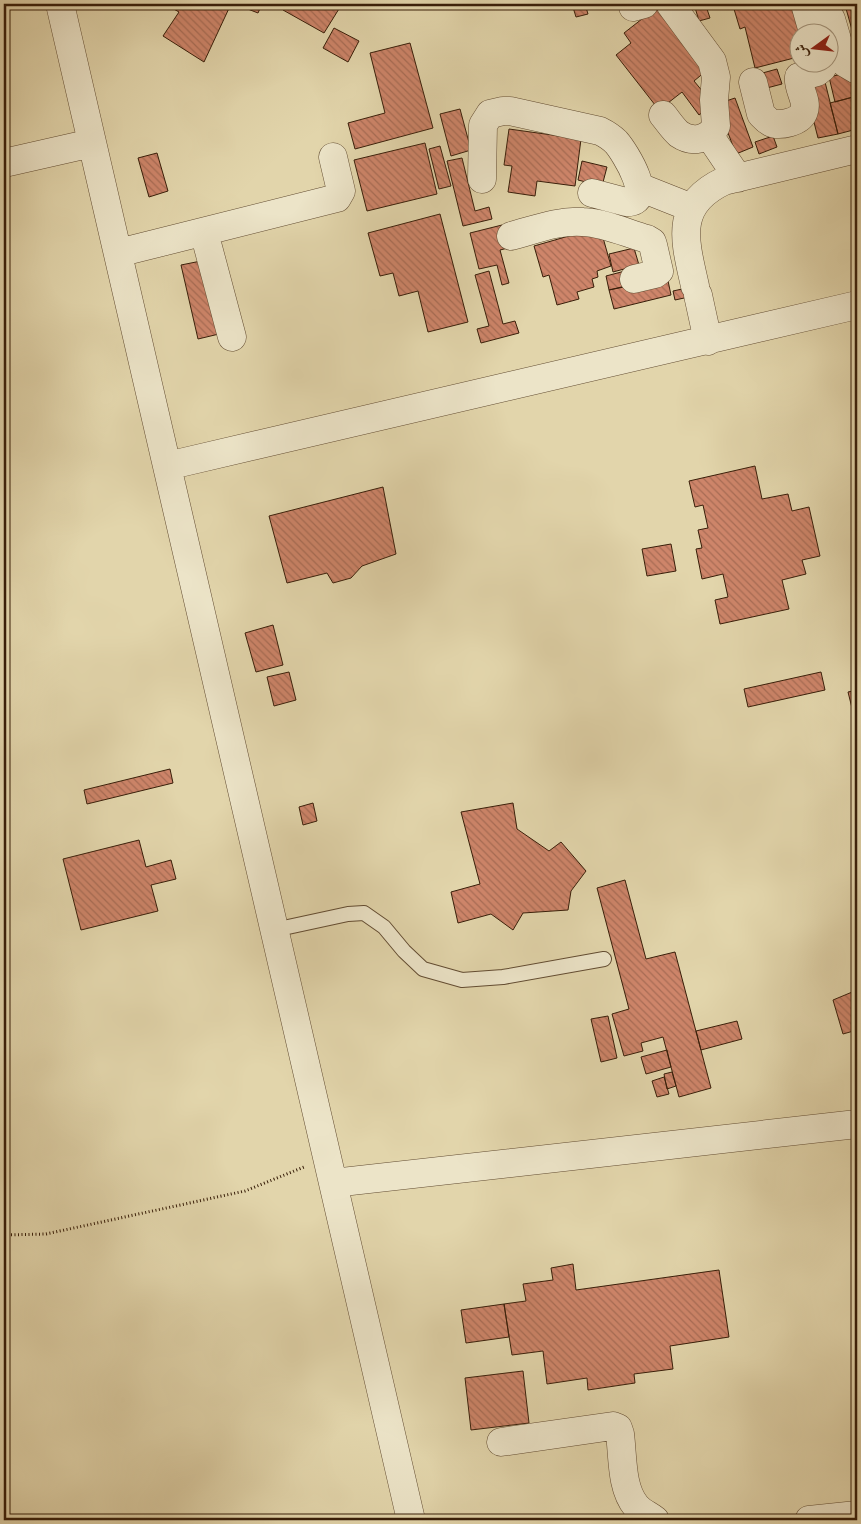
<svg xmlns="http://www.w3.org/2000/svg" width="861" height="1524" font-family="'Gentium Book Plus',Amiri,serif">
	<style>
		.building { fill: url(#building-back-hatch); stroke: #381e09 }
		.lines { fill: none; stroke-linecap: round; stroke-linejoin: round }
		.service-casing { stroke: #624c32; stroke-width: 16 }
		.minor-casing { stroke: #624c32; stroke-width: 29 }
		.path { stroke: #381e09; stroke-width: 3; stroke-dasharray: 1 2.5; stroke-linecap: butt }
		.service { stroke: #ece4c8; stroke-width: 14 }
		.minor { stroke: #ece4c8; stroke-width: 28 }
	</style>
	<defs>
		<pattern id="building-back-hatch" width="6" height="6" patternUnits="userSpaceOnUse" patternTransform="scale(1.25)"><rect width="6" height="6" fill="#ce856a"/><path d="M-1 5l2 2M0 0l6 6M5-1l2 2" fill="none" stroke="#a86c55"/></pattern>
	</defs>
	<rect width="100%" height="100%" fill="#e2d5ab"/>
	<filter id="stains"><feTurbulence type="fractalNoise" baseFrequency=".004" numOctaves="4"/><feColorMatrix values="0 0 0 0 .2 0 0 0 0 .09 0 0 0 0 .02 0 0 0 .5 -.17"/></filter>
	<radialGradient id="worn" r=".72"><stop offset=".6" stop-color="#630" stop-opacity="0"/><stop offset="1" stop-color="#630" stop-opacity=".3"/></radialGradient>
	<path class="building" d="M 165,4 L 231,4 L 204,62 L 163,36 L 179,12 Z
		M 235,4 L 262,4 L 258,13 Z
		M 285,4 L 342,4 L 324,33 L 283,10 Z
		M 572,4 L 585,4 L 588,14 L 576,17 Z
		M 694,4 L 714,4 L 706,6 L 710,18 L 699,21 Z
		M 755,4 L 796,4 L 803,32 L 798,32 L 798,57 L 755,68 L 745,27 L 740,29 L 734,9 Z
		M 838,4 L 857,4 L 857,44 L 856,44 L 845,5 L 839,7 Z
		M 656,8 L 706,71 L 694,81 L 713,104 L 699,115 L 682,92 L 659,110 L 616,55 L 631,43 L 624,33 Z
		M 334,28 L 359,41 L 348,62 L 323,48 Z
		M 410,43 L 433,128 L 355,149 L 348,123 L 385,113 L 370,53 Z
		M 777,69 L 782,84 L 763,89 L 759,74 Z
		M 851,72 L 857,96 L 835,102 L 829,77 Z
		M 823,74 L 838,134 L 818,138 L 803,79 Z
		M 857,96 L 857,129 L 838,134 L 830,103 Z
		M 735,98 L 753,147 L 736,154 L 717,104 Z
		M 460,109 L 471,150 L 451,156 L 440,114 Z
		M 509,129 L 581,139 L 575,186 L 537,181 L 535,196 L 508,192 L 512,166 L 504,165 Z
		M 773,136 L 777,147 L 759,154 L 755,142 Z
		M 425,143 L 437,194 L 367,211 L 354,160 Z
		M 440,146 L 451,186 L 439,189 L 429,149 Z
		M 157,153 L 168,191 L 149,197 L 138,158 Z
		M 462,158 L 475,211 L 489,207 L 492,219 L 463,226 L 447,161 Z
		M 582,161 L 607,167 L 602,186 L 578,180 Z
		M 440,214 L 468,322 L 428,332 L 418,291 L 399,296 L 393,273 L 380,276 L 368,233 Z
		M 502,225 L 508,248 L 500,250 L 509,283 L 502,285 L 497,265 L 479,269 L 470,233 Z
		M 600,227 L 611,266 L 597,271 L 598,277 L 592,279 L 594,287 L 577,292 L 579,299 L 557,305 L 549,275 L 543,277 L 534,246 Z
		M 634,248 L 639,265 L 613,272 L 609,254 Z
		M 201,261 L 219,334 L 198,339 L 181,265 Z
		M 489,271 L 503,324 L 515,321 L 519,333 L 481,343 L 477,329 L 489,326 L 475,275 Z
		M 625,271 L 629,286 L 609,290 L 606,276 Z
		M 667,276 L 671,295 L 614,309 L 609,290 Z
		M 705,284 L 707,293 L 675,300 L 673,291 Z
		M 755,466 L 762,499 L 788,494 L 792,511 L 809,507 L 820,556 L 802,560 L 806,574 L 782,580 L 789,609 L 720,624 L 715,600 L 728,597 L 723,574 L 702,579 L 696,549 L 702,548 L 698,530 L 708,528 L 703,505 L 695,507 L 689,481 Z
		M 383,487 L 396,554 L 362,566 L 351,578 L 333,583 L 327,573 L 287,583 L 269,516 Z
		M 671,544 L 676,571 L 647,576 L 642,549 Z
		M 273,625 L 283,665 L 256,672 L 245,633 Z
		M 289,672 L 296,700 L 274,706 L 267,677 Z
		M 821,672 L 825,690 L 748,707 L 744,689 Z
		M 857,690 L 857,707 L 852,708 L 848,692 Z
		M 170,769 L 173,783 L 87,804 L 84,790 Z
		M 313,803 L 317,821 L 303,825 L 299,807 Z
		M 513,803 L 517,829 L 549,851 L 561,842 L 586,871 L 571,891 L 568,910 L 523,913 L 513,930 L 491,914 L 458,923 L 451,892 L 480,884 L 461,812 Z
		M 139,840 L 146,867 L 171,860 L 176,879 L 151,885 L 158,911 L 81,930 L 63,859 Z
		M 625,880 L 646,959 L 675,952 L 711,1088 L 679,1097 L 663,1037 L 641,1043 L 643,1051 L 624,1056 L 612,1014 L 629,1009 L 597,888 Z
		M 857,990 L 857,1030 L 843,1034 L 833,1000 Z
		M 608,1016 L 617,1058 L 601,1062 L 591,1019 Z
		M 737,1021 L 742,1039 L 701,1050 L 696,1031 Z
		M 667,1050 L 671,1067 L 646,1074 L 641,1057 Z
		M 672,1072 L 676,1086 L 667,1089 L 664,1074 Z
		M 664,1077 L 669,1094 L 657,1097 L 652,1081 Z
		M 573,1264 L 576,1290 L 719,1270 L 729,1337 L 670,1346 L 673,1369 L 634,1374 L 635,1383 L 588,1390 L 587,1378 L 547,1384 L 543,1351 L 512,1355 L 504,1304 L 526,1301 L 523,1284 L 553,1280 L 551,1268 Z
		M 504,1304 L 509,1337 L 466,1343 L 461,1310 Z
		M 523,1371 L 529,1423 L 471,1430 L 465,1378 Z"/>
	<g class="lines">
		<defs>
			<path id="service" d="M 274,930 L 348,914 L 364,913 L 384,927 L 404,951 L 423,969 L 462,980 L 503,977 L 604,959"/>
			<path id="minor" d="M 60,4 L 411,1520
				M 805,4 L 813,32
				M 633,7 L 644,4
				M 831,19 L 843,60 L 845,63 L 857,70
				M 753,82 L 761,114 C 764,117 766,120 770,122 C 779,127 801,122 804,111 C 808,100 797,88 799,77 L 817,72 L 822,68 L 821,62
				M 663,115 C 668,121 673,129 679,134 C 692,143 709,140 716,126 L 714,100 L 716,77 L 712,61 L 670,4
				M 709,135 L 738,178
				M 4,163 L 92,143
				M 482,179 L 483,125 L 490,114 L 503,111 L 510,111 L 600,131 C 606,134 611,137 616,142 C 625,152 657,204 626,202 L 592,193
				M 639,187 L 692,208
				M 204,232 L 232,337
				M 511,236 C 534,230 559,220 583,222 C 605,223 626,233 647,239 L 652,242 L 653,245 L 659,271 L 655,274 L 634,279
				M 118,253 L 337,198 L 341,191 L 333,157
				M 695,286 C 685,241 673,205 724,181 L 857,149
				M 698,295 L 708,341
				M 167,466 L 857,305
				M 333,1183 L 857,1124
				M 501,1442 L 613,1426 L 618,1428 L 620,1434 C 623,1457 621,1488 636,1506 C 642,1513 649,1515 655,1520
				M 809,1520 L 857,1515"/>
		</defs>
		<use href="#service" class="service-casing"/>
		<use href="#minor" class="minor-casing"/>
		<path class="path" d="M 4,1235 L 46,1234 L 245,1191 L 304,1167"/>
		<use href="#service" class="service"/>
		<use href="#minor" class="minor"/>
	</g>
	<rect width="861" height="1524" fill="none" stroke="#e2d5ab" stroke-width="20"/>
	<rect x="5" y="5" width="851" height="1514" fill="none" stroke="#381e09" stroke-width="2.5"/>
	<rect x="10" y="10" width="841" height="1504" fill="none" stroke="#381e09"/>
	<g transform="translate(814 48) rotate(255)"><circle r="24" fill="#ece4c8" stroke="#a4957c"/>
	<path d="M0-4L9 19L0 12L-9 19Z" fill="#8f2418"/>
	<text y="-8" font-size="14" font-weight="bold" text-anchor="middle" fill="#381e09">ش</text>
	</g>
	<rect width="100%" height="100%" filter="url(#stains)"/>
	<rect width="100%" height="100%" fill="url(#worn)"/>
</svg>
